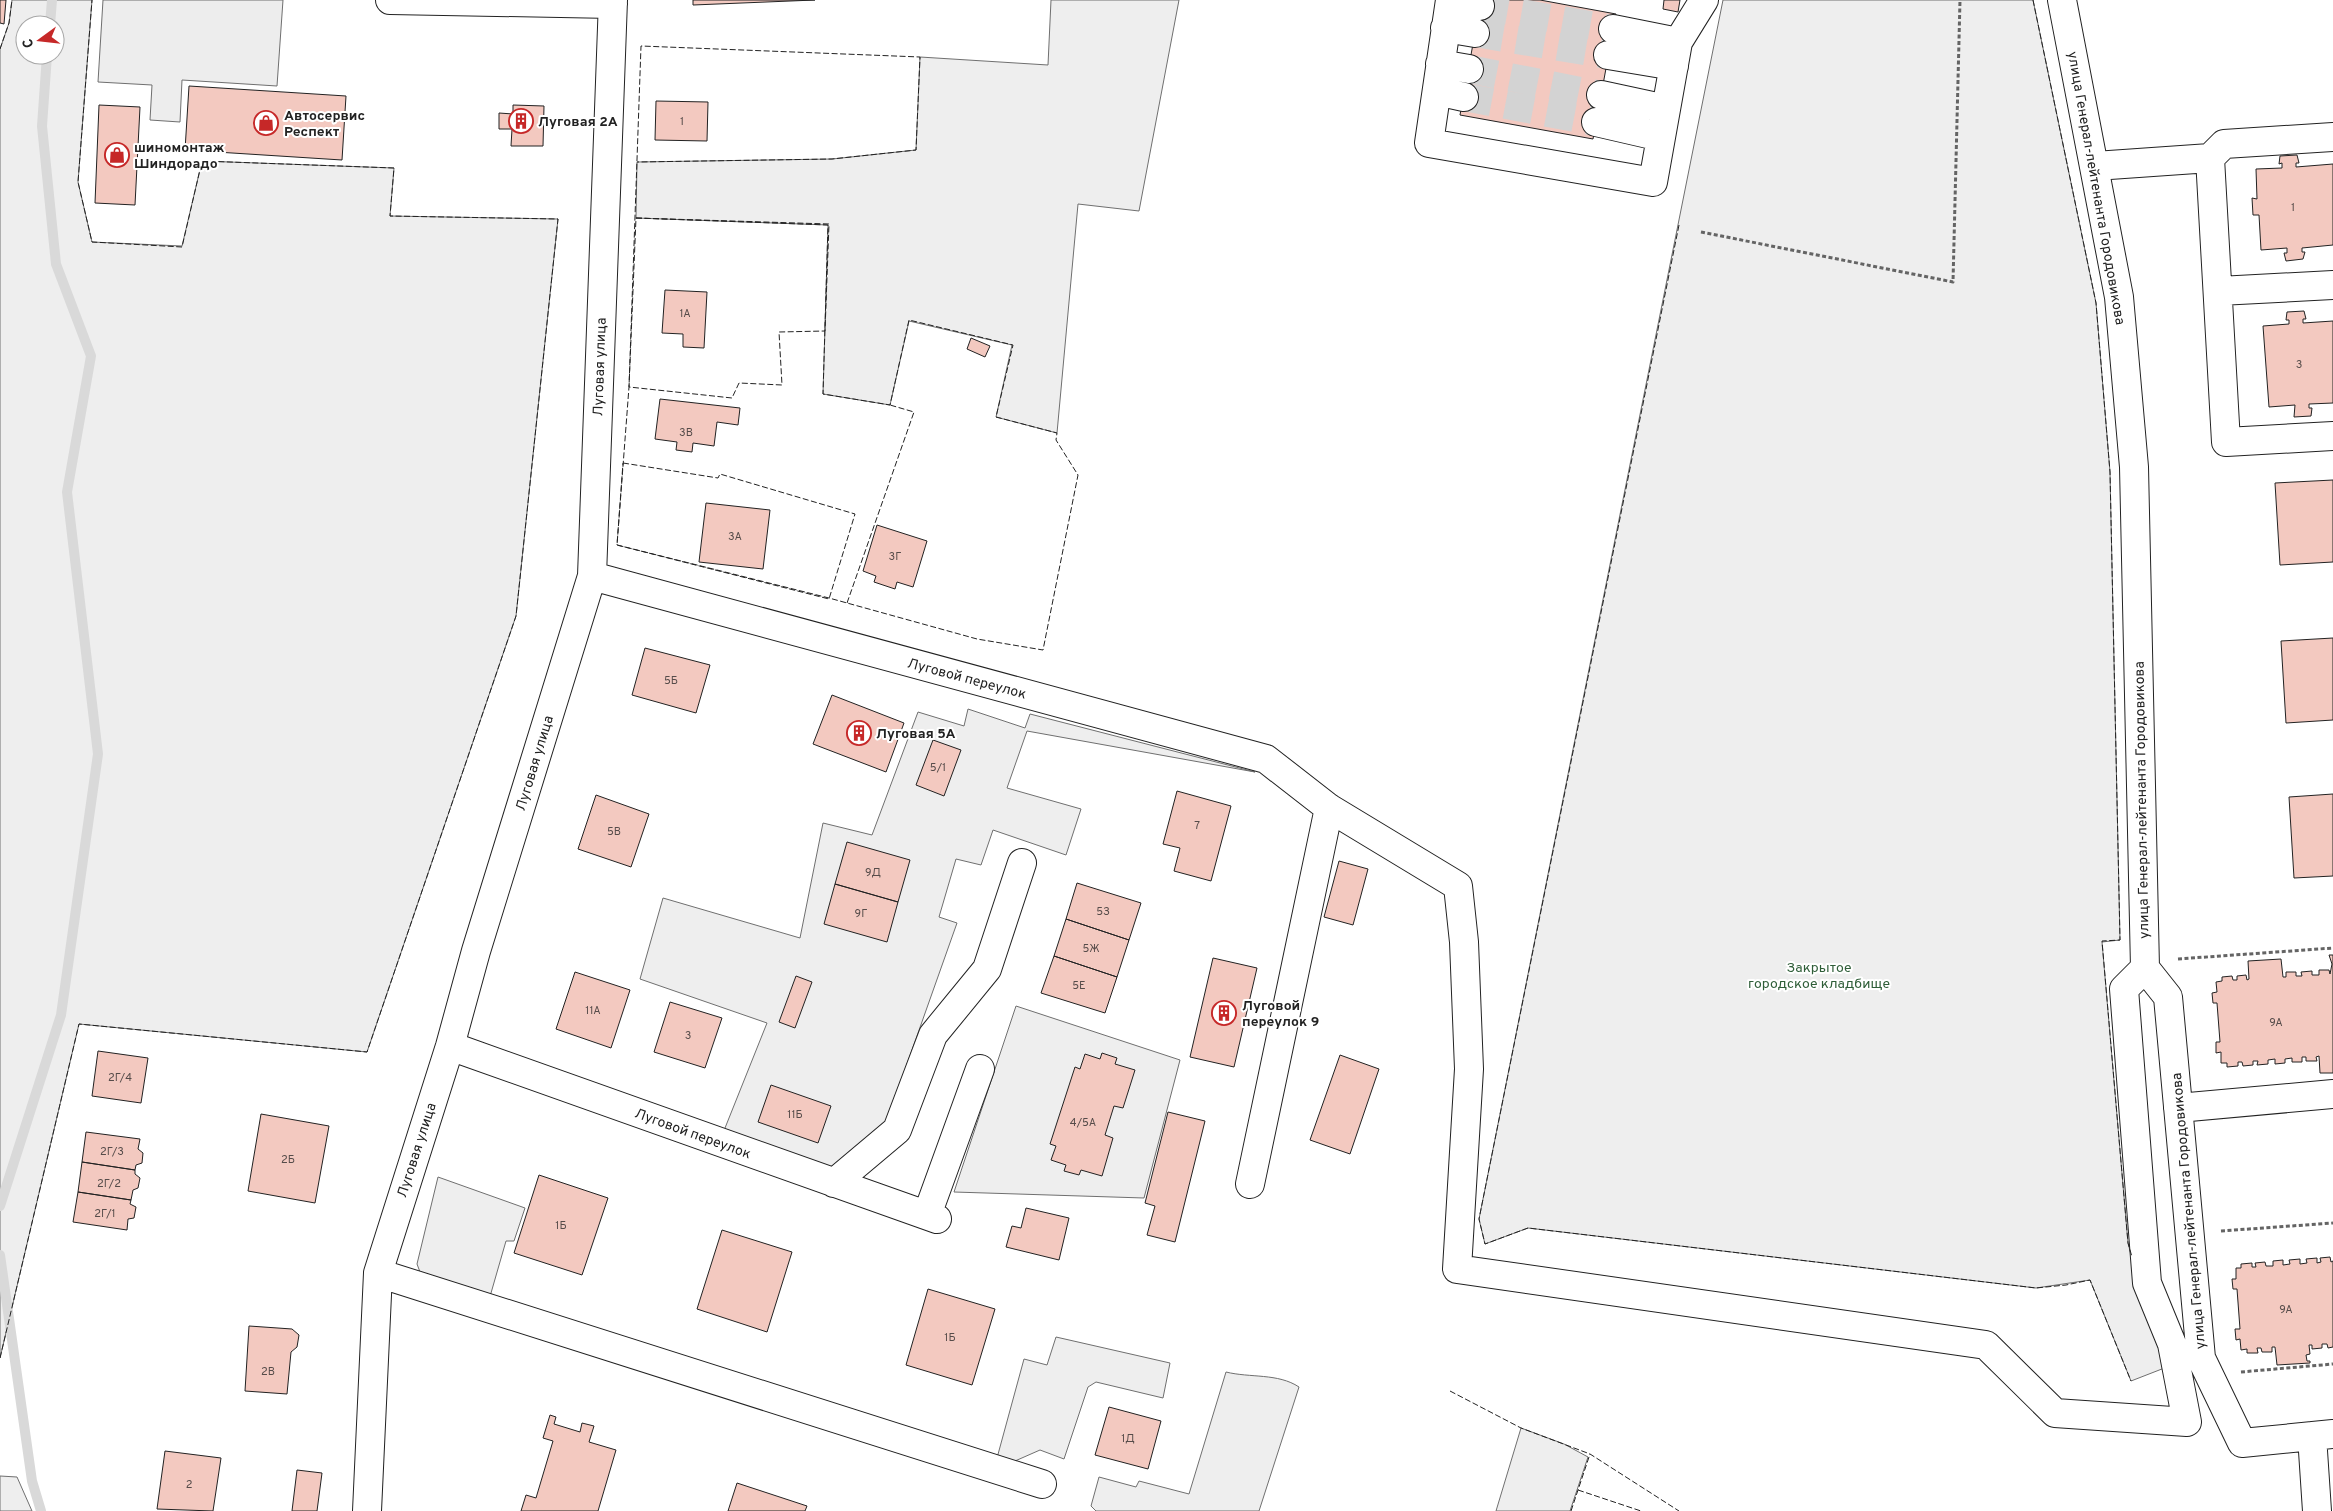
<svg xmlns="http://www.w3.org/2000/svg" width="2333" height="1511" font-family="Overpass,sans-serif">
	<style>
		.green { fill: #eee; stroke: #6f6f6f; fill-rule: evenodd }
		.parking { fill: #ededed; stroke: #6f6f6f }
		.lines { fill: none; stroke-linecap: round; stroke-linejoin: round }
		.stream { stroke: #d9d9d9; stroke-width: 10 }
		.building { fill: #f3c9c0; stroke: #222 }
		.minor-tunnel { stroke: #d3d3d3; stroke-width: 28; stroke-dasharray: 28 14; stroke-linecap: butt }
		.minor-casing { stroke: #222; stroke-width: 30 }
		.path { stroke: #646464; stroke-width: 3; stroke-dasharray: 4 2.5; stroke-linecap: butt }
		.minor { stroke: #fff; stroke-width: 28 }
		.fence { stroke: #222; stroke-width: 1; stroke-dasharray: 6 2.5; stroke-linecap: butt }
		.labels { text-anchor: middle; stroke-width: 4; stroke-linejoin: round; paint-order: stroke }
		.number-label { font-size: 11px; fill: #564c4a }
		.poi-label { font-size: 14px; font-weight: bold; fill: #222; stroke: #fff; text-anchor: start }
		.street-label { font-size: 14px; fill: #222; stroke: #fff }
		.park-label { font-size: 14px; fill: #2f5e38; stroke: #fff }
	</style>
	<rect width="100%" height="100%" fill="#fff"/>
	<path class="green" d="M 12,0 L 92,0 L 78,182 L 92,242 L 182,246 L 202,161 L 394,168 L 390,216 L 558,219 L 516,616 L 367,1052 L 79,1024 L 0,1358 L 0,49 L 9,23 ZM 25,25 L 55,25 L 55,55 L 25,55 Z
		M 1051,0 L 1179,0 L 1139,211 L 1078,204 L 1057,433 L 996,417 L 1012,345 L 909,321 L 890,405 L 823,394 L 828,225 L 636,218 L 637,162 L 832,159 L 916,150 L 920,57 L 1048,65 Z
		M 1723,0 L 2033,0 L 2096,303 L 2110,472 L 2120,940 L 2102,942 L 2128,1243 L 2144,1306 L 2167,1367 L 2131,1381 L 2090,1280 L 2036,1288 L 1528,1228 L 1485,1244 L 1479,1219 Z
		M 968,709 L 1025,728 L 1030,714 L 1255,772 L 1027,731 L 1007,788 L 1081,809 L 1066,855 L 993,830 L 981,865 L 956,859 L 939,917 L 957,923 L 884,1129 L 836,1174 L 723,1133 L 767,1023 L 640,979 L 663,898 L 800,938 L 823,823 L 872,835 L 918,712 L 964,726 Z
		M 1016,1006 L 1180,1060 L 1144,1198 L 954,1192 Z
		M 438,1177 L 525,1208 L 514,1241 L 506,1241 L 489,1300 L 423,1280 L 417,1264 Z
		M 1056,1337 L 1170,1363 L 1163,1398 L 1096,1382 L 1088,1387 L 1064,1459 L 1040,1450 L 1015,1461 L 997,1458 L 1024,1359 L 1047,1365 Z
		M 1226,1372 C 1250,1378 1278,1373 1299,1387 L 1259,1511 L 1096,1511 L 1091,1506 L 1099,1477 L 1136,1487 L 1139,1481 L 1189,1494 Z
		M 1521,1428 L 1564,1444 L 1588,1457 L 1570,1511 L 1496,1511 Z
		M 0,1476 L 17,1477 L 32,1511 L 0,1511 Z"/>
	<path class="parking" d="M 103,0 L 283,0 L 277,86 L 182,80 L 180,122 L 150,120 L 152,85 L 98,82 Z"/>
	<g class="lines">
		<path class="stream" d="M 50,25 L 52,0
			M 0,1206 L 61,1015 L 98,754 L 67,492 L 91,356 L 56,264 L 42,126 L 47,55
			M 0,1255 L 32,1481 L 41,1511"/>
	</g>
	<path class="building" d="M 0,0 L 6,0 L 4,24 L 0,23 Z
		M 693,0 L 815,0 L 693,5 Z
		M 1481,0 L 1540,0 L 1616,14 L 1593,139 L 1460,115 Z
		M 1664,0 L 1680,0 L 1678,12 L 1663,9 Z
		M 189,86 L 346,96 L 342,160 L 185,150 Z
		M 656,101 L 708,102 L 707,141 L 655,140 Z
		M 99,105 L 140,107 L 135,205 L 95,203 Z
		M 513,105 L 544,106 L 543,146 L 511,146 L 512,129 L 499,129 L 499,113 L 513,114 Z
		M 2297,155 L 2299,163 L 2296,163 L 2296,167 L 2333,164 L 2333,245 L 2302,248 L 2302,252 L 2305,252 L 2303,259 L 2286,261 L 2284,253 L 2287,253 L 2287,248 L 2261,250 L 2259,215 L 2253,215 L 2252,198 L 2257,199 L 2256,169 L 2282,168 L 2282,163 L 2279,164 L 2280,156 Z
		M 665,290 L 707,292 L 704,348 L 683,347 L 683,334 L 662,333 Z
		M 2304,311 L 2306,319 L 2303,319 L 2303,323 L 2333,321 L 2333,403 L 2309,404 L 2309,408 L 2312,408 L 2311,416 L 2294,417 L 2295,405 L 2269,407 L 2263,326 L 2289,324 L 2289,320 L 2286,320 L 2287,312 Z
		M 971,338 L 990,346 L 985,357 L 967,349 Z
		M 660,399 L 740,408 L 738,425 L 717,422 L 714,446 L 693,443 L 692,452 L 676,450 L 677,442 L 655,439 Z
		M 2333,480 L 2333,562 L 2280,565 L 2275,483 Z
		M 706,503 L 770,510 L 763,569 L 699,562 Z
		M 877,525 L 927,541 L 913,587 L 897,582 L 895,589 L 874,582 L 876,576 L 863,571 Z
		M 2333,638 L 2333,720 L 2286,723 L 2281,641 Z
		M 645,648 L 710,665 L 696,713 L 632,695 Z
		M 832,695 L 904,723 L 886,772 L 813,744 Z
		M 933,740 L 961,750 L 944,796 L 916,785 Z
		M 1177,791 L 1231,806 L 1211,881 L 1174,871 L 1180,848 L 1163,844 Z
		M 2333,794 L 2333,876 L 2294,878 L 2289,797 Z
		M 596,795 L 649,814 L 631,867 L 578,849 Z
		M 847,842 L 910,860 L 898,902 L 835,884 Z
		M 1339,861 L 1368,869 L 1353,925 L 1324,917 Z
		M 1077,883 L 1141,903 L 1129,940 L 1066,919 Z
		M 835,884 L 898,902 L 887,942 L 824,924 Z
		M 1066,919 L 1129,940 L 1117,977 L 1054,956 Z
		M 2329,955 L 2333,955 L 2333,1073 L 2320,1073 L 2319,1056 L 2316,1057 L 2317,1061 L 2306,1061 L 2306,1057 L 2302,1057 L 2302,1062 L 2292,1062 L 2292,1058 L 2285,1059 L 2285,1063 L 2275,1064 L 2275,1059 L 2268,1060 L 2268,1064 L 2257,1065 L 2258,1061 L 2253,1061 L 2253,1065 L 2243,1066 L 2242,1062 L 2238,1062 L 2238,1066 L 2227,1067 L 2227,1063 L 2221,1063 L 2221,1052 L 2216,1053 L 2216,1042 L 2220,1042 L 2217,1003 L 2213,1003 L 2212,993 L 2217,992 L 2216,982 L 2222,981 L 2222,977 L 2232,976 L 2233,980 L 2237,980 L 2237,976 L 2246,975 L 2247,980 L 2249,979 L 2248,961 L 2281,959 L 2283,977 L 2286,977 L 2286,972 L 2296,972 L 2296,976 L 2302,976 L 2301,972 L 2312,971 L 2312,975 L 2319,975 L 2319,970 L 2329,970 L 2330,974 L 2332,964 Z
		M 1054,956 L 1117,977 L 1105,1013 L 1041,993 Z
		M 1213,958 L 1257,968 L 1234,1067 L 1190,1057 Z
		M 575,972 L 630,990 L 611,1048 L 556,1029 Z
		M 796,976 L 812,982 L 795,1028 L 779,1022 Z
		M 670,1002 L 722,1018 L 705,1068 L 654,1052 Z
		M 98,1051 L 148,1058 L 141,1103 L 92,1096 Z
		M 1102,1053 L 1117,1058 L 1115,1064 L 1135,1070 L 1123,1108 L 1114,1106 L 1105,1135 L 1113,1138 L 1102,1176 L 1081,1170 L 1079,1175 L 1064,1171 L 1066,1165 L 1051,1160 L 1056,1146 L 1050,1144 L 1075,1067 L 1080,1069 L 1085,1054 L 1100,1059 Z
		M 1340,1055 L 1379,1069 L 1350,1154 L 1310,1140 Z
		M 771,1085 L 831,1106 L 818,1143 L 758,1122 Z
		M 1168,1112 L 1205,1121 L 1175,1242 L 1147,1235 L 1155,1206 L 1145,1203 Z
		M 261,1114 L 329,1126 L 315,1203 L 248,1191 Z
		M 86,1132 L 140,1139 L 138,1149 L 143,1153 L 142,1163 L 136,1165 L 135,1170 L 82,1162 Z
		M 82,1162 L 135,1170 L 135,1174 L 140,1178 L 138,1188 L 133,1190 L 131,1200 L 78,1192 Z
		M 539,1175 L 608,1198 L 582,1275 L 514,1253 Z
		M 78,1192 L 131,1200 L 130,1204 L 136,1207 L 134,1218 L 128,1219 L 127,1230 L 73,1222 Z
		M 1026,1208 L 1069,1218 L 1059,1260 L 1006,1247 L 1012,1226 L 1021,1228 Z
		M 722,1230 L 792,1252 L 767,1332 L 697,1309 Z
		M 2330,1257 L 2331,1262 L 2333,1261 L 2333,1347 L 2328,1348 L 2327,1344 L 2322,1344 L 2322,1348 L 2312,1349 L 2312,1345 L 2309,1345 L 2310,1354 L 2306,1355 L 2307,1361 L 2310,1361 L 2310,1363 L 2277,1365 L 2275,1347 L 2272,1347 L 2272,1352 L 2262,1352 L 2261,1348 L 2257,1348 L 2258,1353 L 2247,1353 L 2247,1349 L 2241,1350 L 2240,1339 L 2236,1340 L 2235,1329 L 2240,1329 L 2237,1289 L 2233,1289 L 2232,1279 L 2236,1279 L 2236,1268 L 2241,1268 L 2241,1264 L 2252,1263 L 2252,1267 L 2256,1267 L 2255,1263 L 2265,1262 L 2266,1266 L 2273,1266 L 2273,1261 L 2283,1260 L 2283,1265 L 2290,1264 L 2289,1260 L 2300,1259 L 2300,1264 L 2307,1263 L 2306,1259 L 2317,1258 L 2317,1263 L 2321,1262 L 2320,1258 Z
		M 928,1289 L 995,1309 L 972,1385 L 906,1365 Z
		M 249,1326 L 292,1329 L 299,1335 L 297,1347 L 291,1352 L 287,1394 L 245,1391 Z
		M 1109,1407 L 1161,1421 L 1148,1469 L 1095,1455 Z
		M 550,1415 L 556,1417 L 554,1424 L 580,1432 L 582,1423 L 594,1426 L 589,1442 L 616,1450 L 598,1511 L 521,1511 L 526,1495 L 536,1498 L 553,1441 L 543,1438 Z
		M 165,1451 L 221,1458 L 213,1511 L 157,1509 Z
		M 297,1470 L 322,1473 L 317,1511 L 292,1511 Z
		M 737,1483 L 807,1506 L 805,1511 L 728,1511 Z"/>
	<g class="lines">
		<path class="minor-tunnel" d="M 1480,6 L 1613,29
			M 1475,33 L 1608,55
			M 1469,69 L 1601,95
			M 1464,97 L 1596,122"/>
		<defs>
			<path id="minor" d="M 390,0 L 613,4
				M 1450,0 L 1429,143 L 1653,182 L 1678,42 L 1704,0
				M 2062,0 L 2119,297 L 2134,467 L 2145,968 L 2168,997 L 2201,1358 L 2242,1443 L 2333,1434
				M 1450,2 L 1480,6
				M 1445,28 L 1475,33
				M 1613,29 L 1678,42
				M 1608,55 L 1674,66
				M 1440,64 L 1469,69
				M 1437,91 L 1464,97
				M 1601,95 L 1666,109
				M 1596,122 L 1661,137
				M 2210,158 L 2224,144 L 2333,137
				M 2095,166 L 2210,158 L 2226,442 L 2333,436
				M 2219,291 L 2333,285
				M 592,576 L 1266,759 L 1329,808 L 1458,886 L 1464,942 L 1469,1069 L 1457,1269 L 1986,1345 L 2055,1413 L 2187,1422 L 2172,1344 L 2147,1283 L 2124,989 L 2145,968
				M 450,1046 L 937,1219
				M 2178,1108 L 2333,1094
				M 834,1183 L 897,1130 L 933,1035 L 987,969 L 1022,863
				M 1250,1184 L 1329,808
				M 927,1215 L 980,1069
				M 378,1273 L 1042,1484
				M 2312,1436 L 2317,1511
				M 367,1511 L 378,1273 L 450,1046 L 476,951 L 592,576 L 613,0"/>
		</defs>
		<use href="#minor" class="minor-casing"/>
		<path class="path" d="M 1701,232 L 1953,282 L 1960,0
			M 2178,959 L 2333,948
			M 2221,1231 L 2333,1223
			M 2241,1372 L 2333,1364"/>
		<use href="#minor" class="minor"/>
		<path class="fence" d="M 2033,0 L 2096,303 L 2110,472 L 2120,940 L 2102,941 L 2128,1243 L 2132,1257
			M 0,49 L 9,23 L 12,0
			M 636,218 L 828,225 L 823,394 L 890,405 L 909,320 L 1013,345 L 996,417 L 1057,433 L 1056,440 L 1078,475 L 1043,650 L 977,639 L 829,598 L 617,545 L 629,387 L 641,46 L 920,57 L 916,150 L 832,159 L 637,162
			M 636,218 L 829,224 L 825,331 L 779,332 L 782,385 L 739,383 L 732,398 L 629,387 Z
			M 1679,225 L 1479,1219 L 1485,1244 L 1528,1228 L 2036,1288 L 2066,1285 L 2090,1280 L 2131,1381
			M 623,463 L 718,478 L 720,474 L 855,514 L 829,599 L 617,545 Z
			M 847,603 L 914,412 L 890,405
			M 0,1358 L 79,1024 L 367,1052 L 516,616 L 558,219 L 390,216 L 394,168 L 202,161 L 182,247 L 92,242 L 78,182 L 92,0
			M 1450,1391 L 1521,1428 L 1590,1454 L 1679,1511
			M 1578,1490 L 1641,1511
			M 1571,1511 L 1590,1454"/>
	</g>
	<defs>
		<symbol id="building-ring" viewBox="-11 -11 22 22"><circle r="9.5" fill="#fff" stroke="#c62828" stroke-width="1.5"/><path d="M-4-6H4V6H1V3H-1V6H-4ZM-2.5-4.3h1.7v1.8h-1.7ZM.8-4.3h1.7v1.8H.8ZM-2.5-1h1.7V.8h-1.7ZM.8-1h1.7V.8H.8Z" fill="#c62828"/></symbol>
		<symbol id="shop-ring" viewBox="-11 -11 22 22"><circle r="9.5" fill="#fff" stroke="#c62828" stroke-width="1.5"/><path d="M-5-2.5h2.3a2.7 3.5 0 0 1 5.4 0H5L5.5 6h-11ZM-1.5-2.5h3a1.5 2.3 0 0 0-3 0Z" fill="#c62828"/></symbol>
	</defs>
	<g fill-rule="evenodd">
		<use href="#building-ring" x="507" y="107" width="28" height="28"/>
		<use href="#shop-ring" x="252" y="109" width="28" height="28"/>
		<use href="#shop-ring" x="103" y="141" width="28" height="28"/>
		<use href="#building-ring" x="845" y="719" width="28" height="28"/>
		<use href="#building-ring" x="1210" y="999" width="28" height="28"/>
	</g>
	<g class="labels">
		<g class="number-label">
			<text x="682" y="125">1</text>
			<text x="2293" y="211">1</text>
			<text x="685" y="317">1А</text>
			<text x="2299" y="368">3</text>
			<text x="686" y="436">3В</text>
			<text x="735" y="540">3А</text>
			<text x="895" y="560">3Г</text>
			<text x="671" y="684">5Б</text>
			<text x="938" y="771">5/1</text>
			<text x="1197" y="829">7</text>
			<text x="614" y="835">5В</text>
			<text x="873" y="876">9Д</text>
			<text x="1103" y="915">5З</text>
			<text x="861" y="917">9Г</text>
			<text x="1091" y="952">5Ж</text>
			<text x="1079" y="989">5Е</text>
			<text x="593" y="1014">11А</text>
			<text x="2276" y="1026">9А</text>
			<text x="688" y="1039">3</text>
			<text x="120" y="1081">2Г/4</text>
			<text x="795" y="1118">11Б</text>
			<text x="1083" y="1126">4/5А</text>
			<text x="112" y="1155">2Г/3</text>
			<text x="288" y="1163">2Б</text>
			<text x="109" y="1187">2Г/2</text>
			<text x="105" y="1217">2Г/1</text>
			<text x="561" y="1229">1Б</text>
			<text x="2286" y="1313">9А</text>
			<text x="950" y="1341">1Б</text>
			<text x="268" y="1375">2В</text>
			<text x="1128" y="1442">1Д</text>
			<text x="189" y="1488">2</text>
		</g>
		<g class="poi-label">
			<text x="284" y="120">Автосервис<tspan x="284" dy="16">Респект</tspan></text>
			<text x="538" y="126">Луговая 2А</text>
			<text x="134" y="152">шиномонтаж<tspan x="134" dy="16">Шиндорадо</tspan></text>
			<text x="876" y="738">Луговая 5А</text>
			<text x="1242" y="1010">Луговой<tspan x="1242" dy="16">переулок 9</tspan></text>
		</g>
		<g class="street-label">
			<text transform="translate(2097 188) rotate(80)" y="5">улица Генерал-лейтенанта Городовикова</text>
			<text transform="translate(599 367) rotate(-88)" y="5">Луговая улица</text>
			<text transform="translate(967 678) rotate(15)" y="5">Луговой переулок</text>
			<text transform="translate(534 763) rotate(-73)" y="5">Луговая улица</text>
			<text transform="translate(2141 800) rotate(-91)" y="5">улица Генерал-лейтенанта Городовикова</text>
			<text transform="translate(693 1133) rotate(20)" y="5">Луговой переулок</text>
			<text transform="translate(416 1150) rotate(-72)" y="5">Луговая улица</text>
			<text transform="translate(2188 1211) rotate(-95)" y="5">улица Генерал-лейтенанта Городовикова</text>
		</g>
		<g class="park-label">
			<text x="1819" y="972">Закрытое<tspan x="1819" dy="16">городское кладбище</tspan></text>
		</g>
	</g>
	<g transform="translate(40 40) rotate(255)"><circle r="24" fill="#ffffff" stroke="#a7a7a7"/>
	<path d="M0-4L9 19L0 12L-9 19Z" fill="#c62828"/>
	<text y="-8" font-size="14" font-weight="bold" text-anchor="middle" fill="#222222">С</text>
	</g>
</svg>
